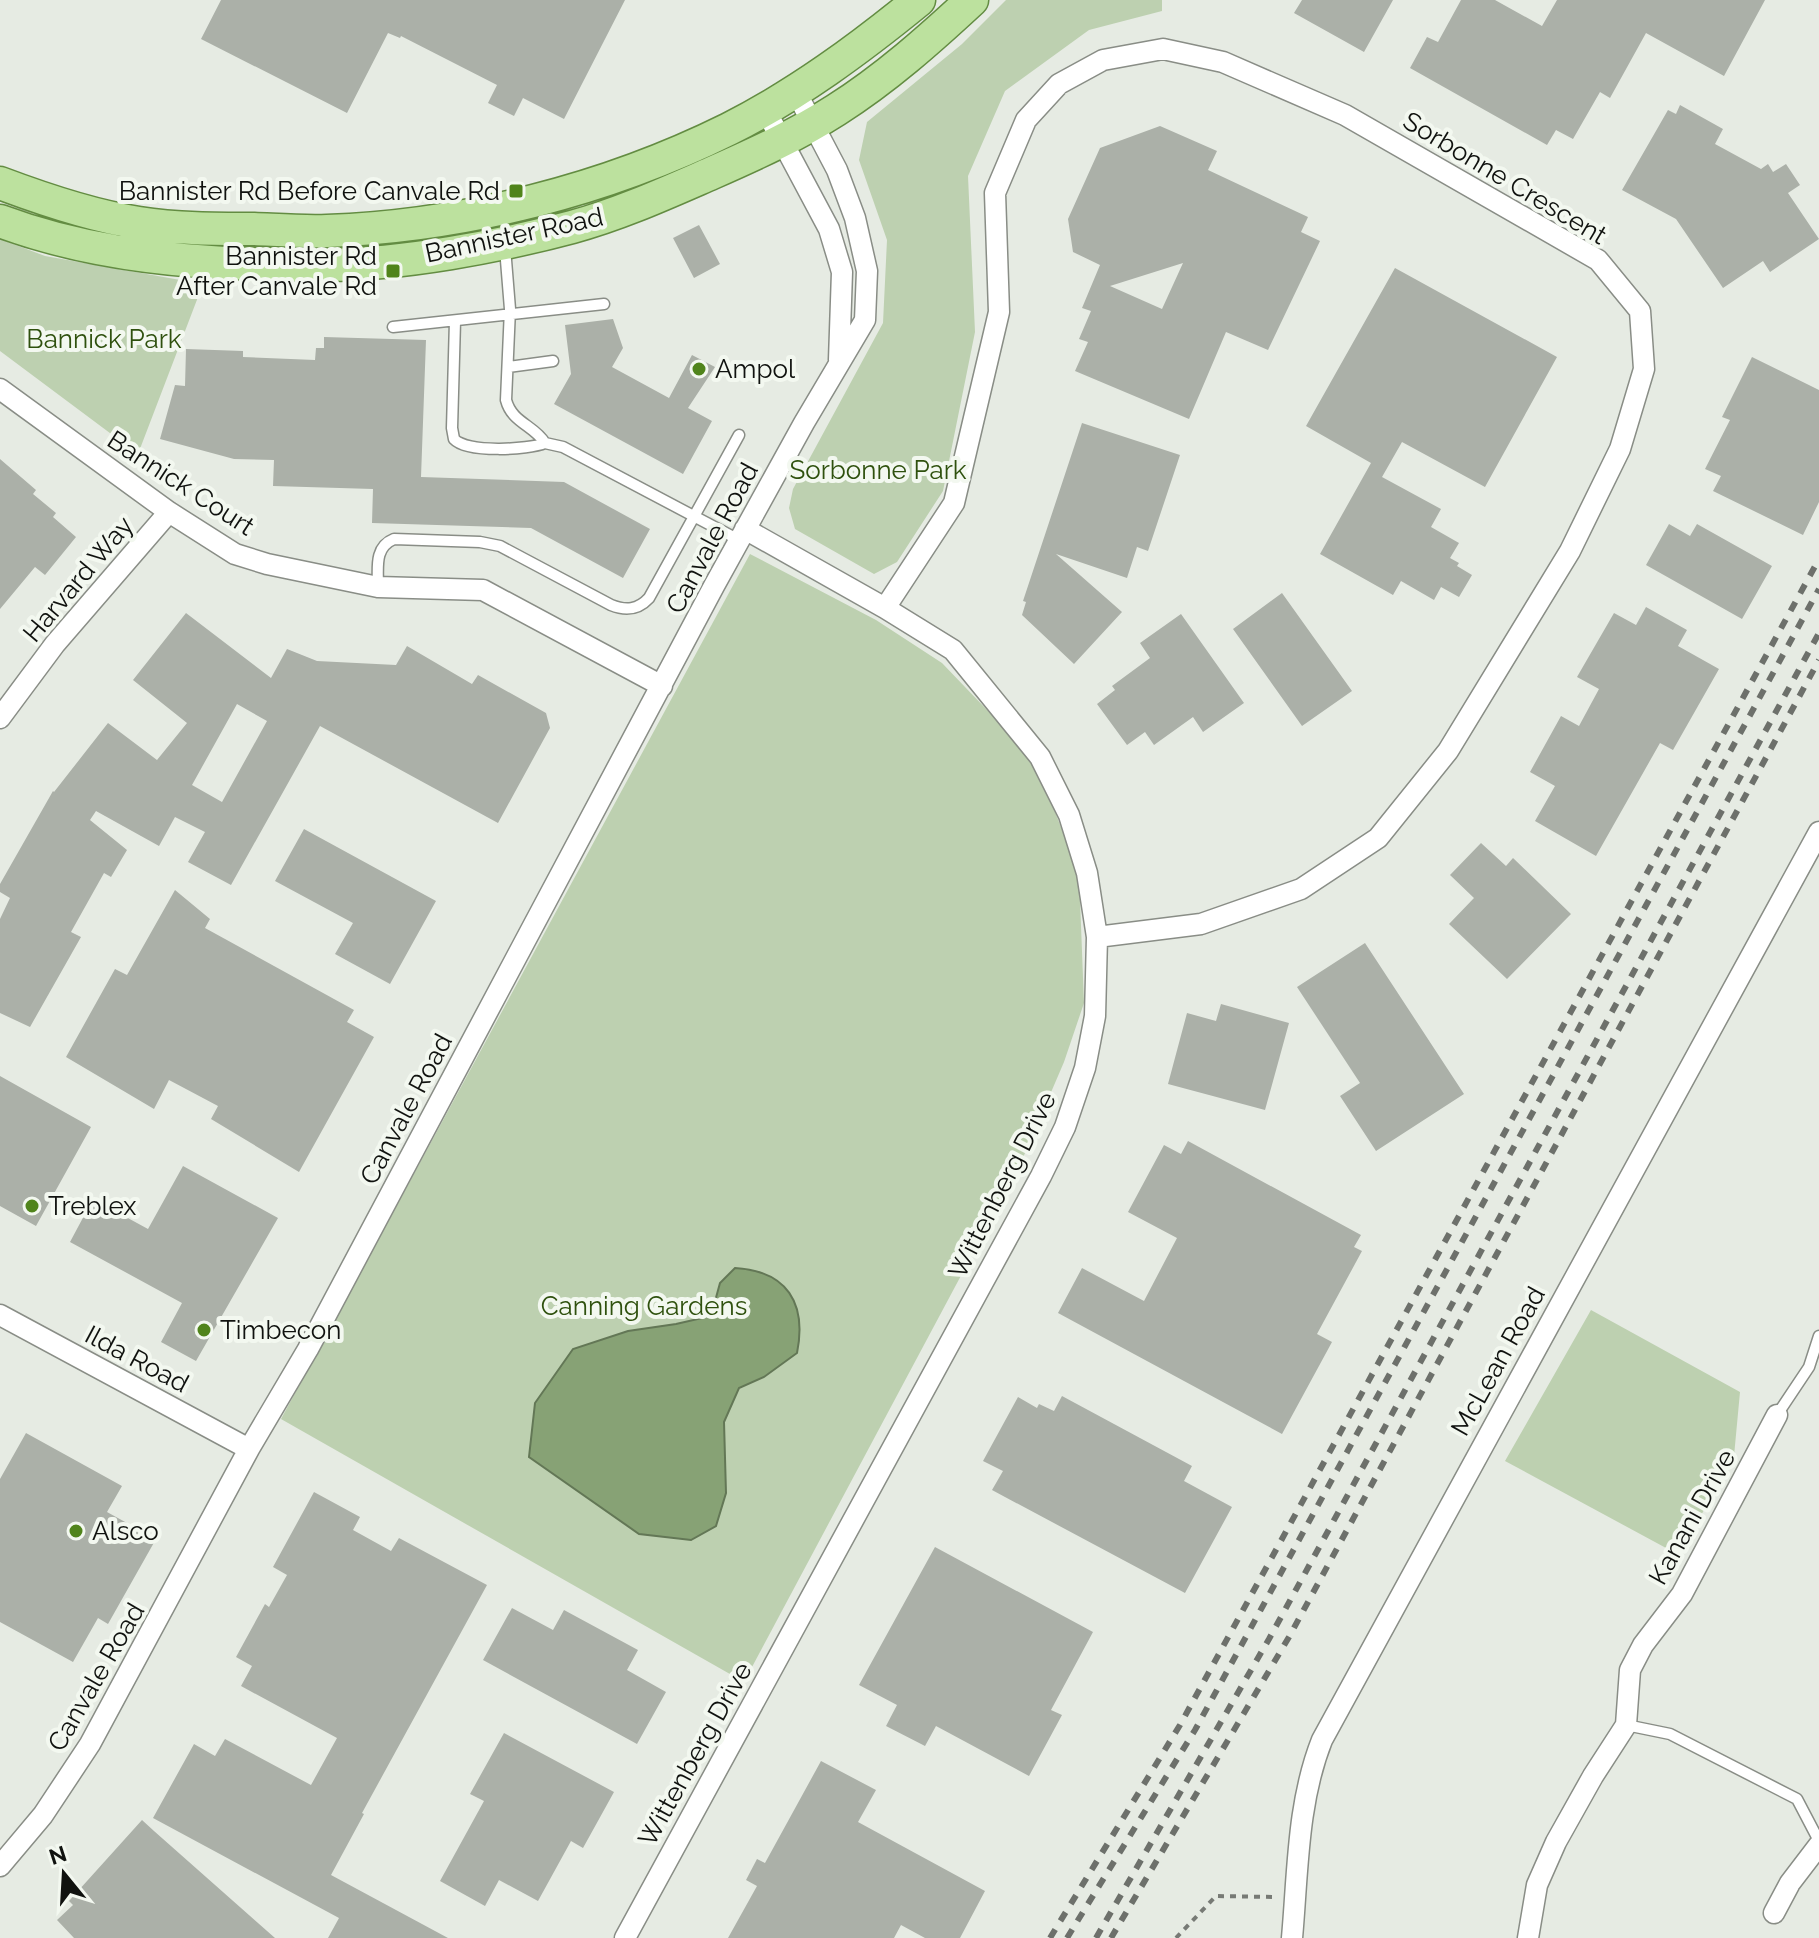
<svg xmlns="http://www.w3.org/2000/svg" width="1819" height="1938" font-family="Raleway,sans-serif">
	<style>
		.green { fill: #bdd0b0 }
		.water { fill: #87a275; stroke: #637756; stroke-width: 2 }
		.building { fill: #abb0a8; fill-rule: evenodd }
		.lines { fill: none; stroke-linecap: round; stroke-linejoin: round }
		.service-casing { stroke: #898d86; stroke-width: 13 }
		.minor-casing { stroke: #898d86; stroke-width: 23 }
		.primary-casing { stroke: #638c42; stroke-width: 35 }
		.path { stroke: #777a75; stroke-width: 4; stroke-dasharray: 6 6; stroke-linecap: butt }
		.service { stroke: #fff; stroke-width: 10 }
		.minor { stroke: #fff; stroke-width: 20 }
		.primary { stroke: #bce19e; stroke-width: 32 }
		.rail { stroke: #6d706b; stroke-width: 6; stroke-dasharray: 10 10; stroke-linecap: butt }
		.poi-dot { fill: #50841b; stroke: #f3f8f0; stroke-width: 3 }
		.labels { text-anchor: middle; stroke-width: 8; stroke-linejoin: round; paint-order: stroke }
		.street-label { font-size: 26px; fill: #10120f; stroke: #f3f8f0 }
		.poi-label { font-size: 26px; fill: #10120f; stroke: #f3f8f0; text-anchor: start }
		.park-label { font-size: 26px; fill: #2f510e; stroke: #f3f8f0 }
	</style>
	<rect width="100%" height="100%" fill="#e6ebe3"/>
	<path class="green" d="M 1006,0 L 1162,0 L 1162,11 L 1089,30 L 1005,91 L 968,176 L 975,332 L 943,491 L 897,562 L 874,574 L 795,529 L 789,508 L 793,489 L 883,323 L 887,240 L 859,160 L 867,122 L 962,44 Z
		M 0,239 L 45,256 L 203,284 L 138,454 L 0,351 Z
		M 750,554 L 876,620 L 942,663 L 1035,760 L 1079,874 L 1084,1003 L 1064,1062 L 1019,1167 L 744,1682 L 281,1419 Z
		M 1591,1310 L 1740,1392 L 1734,1456 L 1679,1555 L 1505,1461 Z"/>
	<path class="water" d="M 735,1268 C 787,1271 807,1303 797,1353 L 764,1377 L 739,1388 L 724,1422 L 726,1493 L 716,1526 L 691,1540 L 639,1534 L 529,1457 L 535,1403 L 573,1349 L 628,1331 L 676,1324 L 711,1316 L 720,1283 Z"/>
	<path class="building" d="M 221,0 L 625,0 L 564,119 L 523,98 L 514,116 L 488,103 L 497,85 L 401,36 L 400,38 L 388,33 L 347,113 L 201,39 Z
		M 1302,0 L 1393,0 L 1364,52 L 1294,13 Z
		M 1461,0 L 1495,0 L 1542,26 L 1557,0 L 1765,0 L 1724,76 L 1646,33 L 1610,98 L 1600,92 L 1573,139 L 1556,130 L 1547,145 L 1410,68 L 1427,37 L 1438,42 Z
		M 1680,105 L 1723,129 L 1715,144 L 1761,169 L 1768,164 L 1773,172 L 1786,164 L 1800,185 L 1788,193 L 1819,239 L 1770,272 L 1763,261 L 1723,288 L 1676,219 L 1622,190 L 1668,110 L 1676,114 Z
		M 1160,126 L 1217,151 L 1208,170 L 1308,217 L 1301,232 L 1320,241 L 1268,350 L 1226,332 L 1189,419 L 1075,371 L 1088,342 L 1079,339 L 1091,311 L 1082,308 L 1100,265 L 1073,252 L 1068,219 L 1100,148 ZM 1183,263 L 1162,309 L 1110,286 Z
		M 699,225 L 720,264 L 694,278 L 673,238 Z
		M 1395,268 L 1557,357 L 1485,487 L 1402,442 L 1382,477 L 1441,509 L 1431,527 L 1459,543 L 1450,558 L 1459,563 L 1457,566 L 1472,575 L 1459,597 L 1441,587 L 1434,600 L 1401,581 L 1393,595 L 1320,554 L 1371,463 L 1306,426 Z
		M 613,319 L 623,348 L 612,367 L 669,398 L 692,355 L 715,367 L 688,408 L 712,421 L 683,474 L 554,404 L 571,374 L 565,325 Z
		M 324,337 L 426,340 L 421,477 L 564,482 L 650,529 L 623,578 L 531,528 L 372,523 L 373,489 L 273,486 L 274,460 L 234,459 L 160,439 L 175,385 L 185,386 L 186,349 L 243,351 L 243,357 L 315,360 L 316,348 L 324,348 Z
		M 1752,357 L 1819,390 L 1819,502 L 1803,535 L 1713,491 L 1721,476 L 1705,469 L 1730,420 L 1722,417 Z
		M 1082,423 L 1180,455 L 1148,551 L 1137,547 L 1127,578 L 1056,554 L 1122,612 L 1074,664 L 1022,615 L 1026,602 L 1023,601 Z
		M 0,459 L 36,490 L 33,494 L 56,513 L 53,517 L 76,537 L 45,575 L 35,567 L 0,609 Z
		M 1669,524 L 1690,536 L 1697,524 L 1772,566 L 1742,619 L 1646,565 Z
		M 1282,593 L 1352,691 L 1302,726 L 1233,629 Z
		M 1646,607 L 1687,630 L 1678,646 L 1719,669 L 1673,750 L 1660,743 L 1596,856 L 1535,821 L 1555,786 L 1530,772 L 1561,716 L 1579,726 L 1599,689 L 1577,677 L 1614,613 L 1636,625 Z
		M 186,613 L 271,678 L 287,649 L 317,661 L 396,665 L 407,646 L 472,684 L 478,675 L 546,713 L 550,728 L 498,823 L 320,726 L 231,885 L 188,862 L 205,832 L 175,817 L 159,846 L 96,811 L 90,820 L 127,850 L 111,877 L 104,873 L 71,932 L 81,937 L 30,1027 L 0,1013 L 0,919 L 10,898 L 0,892 L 0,884 L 53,791 L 54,792 L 108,723 L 157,760 L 187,723 L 133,680 ZM 237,704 L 267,721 L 222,802 L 192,785 Z
		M 1181,614 L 1244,703 L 1203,732 L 1193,717 L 1154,745 L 1145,732 L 1127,745 L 1097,704 L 1115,690 L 1112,686 L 1150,658 L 1140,643 Z
		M 304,829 L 436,901 L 390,984 L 335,954 L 353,923 L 275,881 Z
		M 1481,843 L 1506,866 L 1513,858 L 1571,914 L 1507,979 L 1449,924 L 1474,898 L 1450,875 Z
		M 175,890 L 210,919 L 205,928 L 354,1010 L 347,1022 L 374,1037 L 299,1172 L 211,1119 L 218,1106 L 169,1080 L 154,1109 L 66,1057 L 115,969 L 127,975 Z
		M 1365,943 L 1464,1094 L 1376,1151 L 1340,1096 L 1360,1083 L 1297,987 Z
		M 1221,1004 L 1289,1023 L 1265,1110 L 1168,1084 L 1187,1013 L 1216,1021 Z
		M 0,1076 L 91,1127 L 36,1226 L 0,1206 Z
		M 1188,1141 L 1361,1235 L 1354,1247 L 1362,1251 L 1317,1334 L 1332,1342 L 1282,1434 L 1058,1313 L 1082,1268 L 1144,1301 L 1177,1238 L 1128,1212 L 1164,1145 L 1181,1154 Z
		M 183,1166 L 278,1218 L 196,1361 L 161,1342 L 182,1303 L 70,1242 L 93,1199 L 148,1229 Z
		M 1062,1396 L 1192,1466 L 1184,1481 L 1232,1507 L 1185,1593 L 992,1490 L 1003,1471 L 983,1461 L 1018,1397 L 1037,1408 L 1039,1404 L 1054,1411 Z
		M 26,1433 L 122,1486 L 107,1512 L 156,1539 L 108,1624 L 98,1618 L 73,1662 L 0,1622 L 0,1479 Z
		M 314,1492 L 360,1517 L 353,1530 L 391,1551 L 399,1538 L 487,1585 L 362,1813 L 364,1814 L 331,1875 L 448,1938 L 328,1938 L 339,1918 L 153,1818 L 194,1744 L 215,1756 L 225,1739 L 311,1785 L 337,1738 L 241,1686 L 252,1666 L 236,1657 L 265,1604 L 269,1607 L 287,1575 L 273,1567 Z
		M 935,1547 L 1093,1632 L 1051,1710 L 1062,1715 L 1029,1776 L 936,1726 L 925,1746 L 886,1726 L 897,1705 L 859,1685 Z
		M 512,1608 L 553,1630 L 564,1610 L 638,1650 L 627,1670 L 666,1692 L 637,1744 L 483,1660 Z
		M 504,1733 L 614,1792 L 583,1848 L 571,1841 L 538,1901 L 499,1880 L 485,1906 L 440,1881 L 484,1801 L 470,1794 Z
		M 821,1761 L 876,1790 L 858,1822 L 985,1891 L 960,1938 L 925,1938 L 901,1925 L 894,1938 L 728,1938 L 757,1886 L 746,1880 L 757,1859 L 765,1863 Z
		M 142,1820 L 154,1831 L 275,1938 L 74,1938 L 57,1920 L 73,1905 L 69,1901 Z"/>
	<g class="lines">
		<defs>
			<path id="service" d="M 505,248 L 510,309 L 506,400 C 512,423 534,425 545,443 L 563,447 L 739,540
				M 455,321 L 452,428 L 454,439 C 467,453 528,450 545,443
				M 393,327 L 604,304
				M 508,367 L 553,361
				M 378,587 C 378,568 374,547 394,539 L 480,542 L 500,546 L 611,605 C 626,611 638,610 649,598 L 739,435
				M 1777,1415 L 1809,1367 L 1819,1336
				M 1626,1725 L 1670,1734 L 1797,1799 L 1819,1841"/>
			<path id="minor" d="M 765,109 L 829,229 L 842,272 L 839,360
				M 0,389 L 169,512 L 235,554 L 267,564 L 378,587 L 483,590 L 662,686
				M 885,608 L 954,503 L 999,312 L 995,193 L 1026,120 L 1059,84 L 1103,60 L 1163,49 L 1223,62 L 1345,115 L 1598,260 L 1640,311 L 1644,369 L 1620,449 L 1570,551 L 1448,751 L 1378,838 L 1301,889 L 1201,924 L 1097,937
				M 0,718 L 55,644 L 169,512
				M 0,1315 L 249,1449
				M 0,1866 L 43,1815 L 90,1744 L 249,1449 L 308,1349 L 714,586 L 804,423 L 865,320 L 867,271 L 855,218 L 837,170 L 796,92
				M 1774,1913 L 1790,1883 L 1819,1845
				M 625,1938 L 1041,1176 L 1065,1127 L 1085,1068 L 1095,1016 L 1097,937 L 1087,873 L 1069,815 L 1040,757 L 953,650 L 885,608 L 745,529
				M 1292,1938 C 1298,1872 1297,1803 1322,1740 L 1819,832
				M 1528,1938 L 1537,1885 L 1556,1842 L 1593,1776 L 1626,1725 L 1630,1670 L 1643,1645 L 1682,1594 L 1777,1415"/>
			<path id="primary" d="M 0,183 C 45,200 92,216 139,223 C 177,229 216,229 254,229 C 278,230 303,232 327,231 C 464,226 606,190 729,129 C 798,94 859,49 919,0
				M 0,221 C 80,251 170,262 255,264 C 279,264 303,266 327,265 C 404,264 497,247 572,227 C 620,214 666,193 712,173 C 755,154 797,135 836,110 C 885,79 930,39 972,0"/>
		</defs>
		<use href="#service" class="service-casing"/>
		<use href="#minor" class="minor-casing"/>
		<use href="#primary" class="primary-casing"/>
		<path class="path" d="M 1176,1938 L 1216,1896 L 1275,1897"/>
		<use href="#service" class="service"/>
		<use href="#minor" class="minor"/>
		<use href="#primary" class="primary"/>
		<path class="rail" d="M 1050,1938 L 1180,1725 L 1819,559
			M 1067,1938 L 1195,1730 L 1819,589
			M 1096,1938 L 1269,1639 L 1819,633
			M 1111,1938 L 1289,1637 L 1819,660"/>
	</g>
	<g class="poi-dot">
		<rect x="508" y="183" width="16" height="16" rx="4"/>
		<rect x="385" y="263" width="16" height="16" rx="4"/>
		<circle cx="699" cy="369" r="8"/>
		<circle cx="32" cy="1206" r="8"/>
		<circle cx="204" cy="1330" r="8"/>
		<circle cx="76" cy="1531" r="8"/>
	</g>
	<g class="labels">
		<g class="street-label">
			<text transform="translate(1505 178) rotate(31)" y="9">Sorbonne Crescent</text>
			<text transform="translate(514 235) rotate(-12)" y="9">Bannister Road</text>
			<text transform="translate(181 483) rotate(33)" y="9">Bannick Court</text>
			<text transform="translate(712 538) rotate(-62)" y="9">Canvale Road</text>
			<text transform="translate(78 579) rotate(-50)" y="9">Harvard Way</text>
			<text transform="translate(406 1109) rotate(-62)" y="9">Canvale Road</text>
			<text transform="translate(1002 1185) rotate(-63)" y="9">Wittenberg Drive</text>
			<text transform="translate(137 1359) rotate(28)" y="9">Ilda Road</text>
			<text transform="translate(1498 1361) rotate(-61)" y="9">McLean Road</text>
			<text transform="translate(1692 1517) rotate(-61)" y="9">Kanani Drive</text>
			<text transform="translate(96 1677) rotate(-60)" y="9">Canvale Road</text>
			<text transform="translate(695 1754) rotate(-61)" y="9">Wittenberg Drive</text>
		</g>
		<g class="poi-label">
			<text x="500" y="200" text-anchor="end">Bannister Rd Before Canvale Rd</text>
			<text x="377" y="265" text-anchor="end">Bannister Rd<tspan x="377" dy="30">After Canvale Rd</tspan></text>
			<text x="715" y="378">Ampol</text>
			<text x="48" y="1215">Treblex</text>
			<text x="220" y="1339">Timbecon</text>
			<text x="92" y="1540">Alsco</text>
		</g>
		<g class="park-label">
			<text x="104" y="348">Bannick Park</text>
			<text x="878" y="479">Sorbonne Park</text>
			<text x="644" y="1315">Canning Gardens</text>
		</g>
	</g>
	<g transform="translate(64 1874) rotate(342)" stroke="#f3f8f0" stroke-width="6" paint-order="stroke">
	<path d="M0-6L14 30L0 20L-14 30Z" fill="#10120f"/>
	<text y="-12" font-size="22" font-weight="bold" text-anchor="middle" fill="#10120f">N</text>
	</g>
</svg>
